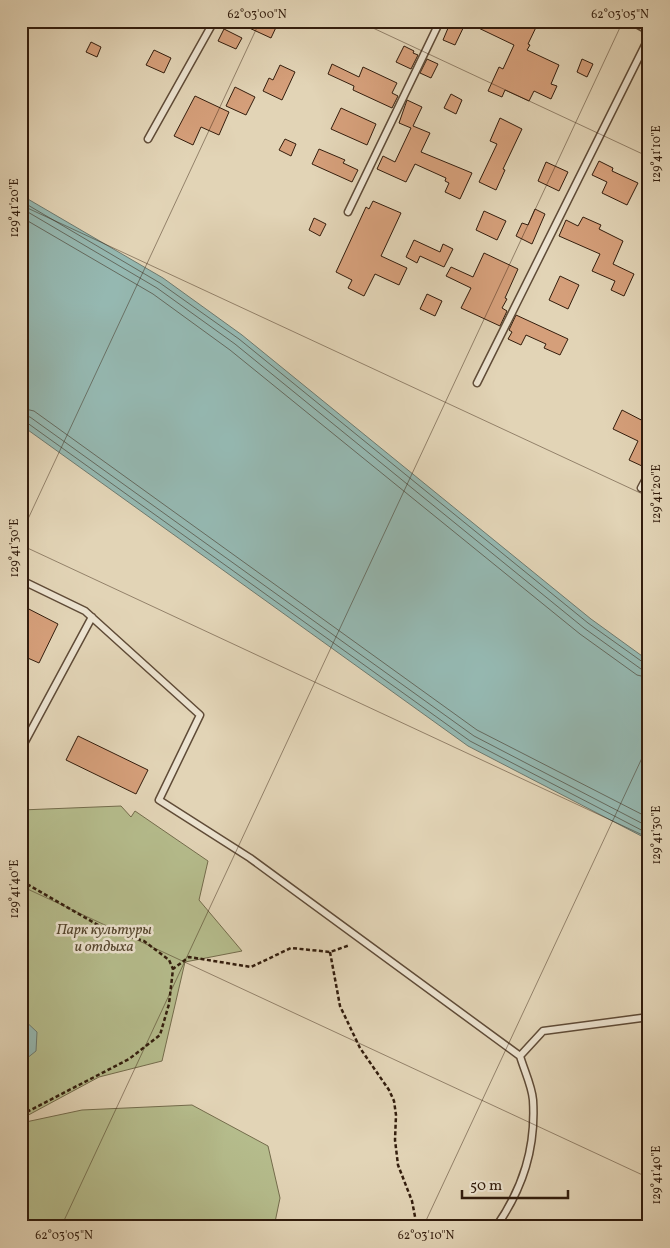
<svg xmlns="http://www.w3.org/2000/svg" width="670" height="1248" font-family="Vollkorn,serif">
	<style>
		.green { fill: #b5bc8c; stroke: #746c4c }
		.water { fill: #95b8b1; stroke: #6e7a6f }
		.lines { fill: none; stroke-linecap: round; stroke-linejoin: round }
		.shore { stroke: #646a5f; stroke-width: 1 }
		.building { fill: #d59f7a; stroke: #331d0d }
		.lane-casing { stroke: #5f4b37; stroke-width: 9 }
		.path { stroke: #331d0d; stroke-width: 2.5; stroke-dasharray: 4 2.5; stroke-linecap: butt }
		.lane { stroke: #ece3d0; stroke-width: 6 }
		.ticks { fill: none; stroke: #331d0d; stroke-width: 1; stroke-opacity: 0.45 }
		.labels { text-anchor: middle; stroke-width: 5; stroke-linejoin: round; paint-order: stroke }
		.park-label { font-size: 15px; font-style: italic; fill: #54452d; stroke: #ece3d0 }
		.neatline { fill: none; stroke: #331d0d; stroke-width: 2 }
		.ticks-label { font-size: 12px; text-anchor: middle; fill: #331d0d }
	</style>
	<rect width="100%" height="100%" fill="#e2d4b6"/>
	<filter id="stains"><feTurbulence type="fractalNoise" baseFrequency=".004" numOctaves="4"/><feColorMatrix values="0 0 0 0 .2 0 0 0 0 .09 0 0 0 0 .02 0 0 0 .5 -.17"/></filter>
	<radialGradient id="worn" r=".72"><stop offset=".6" stop-color="#630" stop-opacity="0"/><stop offset="1" stop-color="#630" stop-opacity=".3"/></radialGradient>
	<path class="green" d="M 121,806 L 131,817 L 135,811 L 208,861 L 199,900 L 242,951 L 185,962 L 162,1061 L 99,1077 L 21,1119 L 21,810 Z
		M 192,1105 L 268,1146 L 280,1198 L 274,1227 L 21,1227 L 21,1123 L 82,1110 Z"/>
	<path class="water" d="M 21,195 L 163,278 L 242,335 L 591,619 L 649,661 L 649,840 L 468,746 L 21,425 Z
		M 21,1017 L 37,1032 L 36,1051 L 21,1063 Z"/>
	<g class="lines">
		<path class="shore" d="M 21,201 L 160,283 L 239,339 L 588,623 L 644,663 L 649,664
			M 21,208 L 157,288 L 235,344 L 584,628 L 641,669 L 649,671
			M 21,217 L 153,294 L 230,350 L 580,634 L 637,675 L 649,678
			M 21,408 L 34,411 L 477,730 L 649,818
			M 21,415 L 30,417 L 474,736 L 649,827
			M 21,421 L 26,422 L 470,741 L 649,834"/>
	</g>
	<path class="building" d="M 234,21 L 279,21 L 271,38 Z
		M 451,21 L 539,21 L 528,44 L 530,45 L 527,50 L 559,65 L 551,84 L 557,86 L 551,99 L 534,91 L 529,101 L 505,90 L 502,97 L 488,91 L 499,67 L 503,69 L 514,45 L 466,22 L 455,45 L 443,40 Z
		M 224,29 L 242,38 L 236,49 L 218,41 Z
		M 91,42 L 101,47 L 97,57 L 86,52 Z
		M 404,46 L 414,51 L 413,53 L 418,55 L 411,69 L 396,62 Z
		M 154,50 L 171,58 L 164,73 L 146,65 Z
		M 427,59 L 438,64 L 431,78 L 420,73 Z
		M 582,59 L 593,64 L 587,77 L 577,72 Z
		M 332,64 L 359,77 L 363,67 L 397,83 L 392,93 L 398,96 L 392,108 L 353,90 L 354,86 L 328,74 Z
		M 280,65 L 295,72 L 282,100 L 263,91 L 269,78 L 273,80 Z
		M 235,87 L 255,97 L 246,115 L 226,106 Z
		M 451,94 L 462,100 L 456,114 L 444,108 Z
		M 195,96 L 229,112 L 219,135 L 201,127 L 193,145 L 174,136 Z
		M 407,100 L 422,107 L 413,126 L 430,133 L 421,152 L 472,173 L 460,199 L 445,192 L 449,183 L 445,181 L 446,178 L 415,164 L 406,182 L 377,169 L 383,156 L 395,162 L 411,128 L 399,123 Z
		M 341,108 L 376,124 L 367,145 L 331,129 Z
		M 500,118 L 522,129 L 503,169 L 505,170 L 496,190 L 479,182 L 497,144 L 490,141 Z
		M 285,139 L 296,144 L 291,156 L 279,150 Z
		M 319,149 L 345,160 L 343,163 L 358,170 L 352,182 L 312,164 Z
		M 599,161 L 613,168 L 612,171 L 638,183 L 627,205 L 602,193 L 607,182 L 592,175 Z
		M 546,162 L 568,172 L 559,191 L 538,181 Z
		M 373,201 L 401,213 L 381,256 L 407,268 L 399,285 L 375,274 L 364,296 L 348,288 L 352,280 L 336,272 L 366,207 L 369,209 Z
		M 535,209 L 545,214 L 532,244 L 516,236 L 522,223 L 528,225 Z
		M 484,211 L 506,221 L 497,240 L 476,230 Z
		M 583,217 L 601,225 L 599,229 L 623,241 L 613,264 L 634,274 L 624,296 L 611,290 L 615,281 L 592,271 L 600,254 L 559,236 L 566,220 L 578,226 Z
		M 314,218 L 326,224 L 320,236 L 309,230 Z
		M 414,240 L 440,252 L 443,244 L 453,249 L 444,267 L 420,256 L 417,263 L 406,257 Z
		M 484,253 L 518,269 L 505,298 L 507,299 L 502,308 L 507,311 L 500,326 L 461,308 L 471,288 L 446,276 L 451,267 L 473,277 Z
		M 560,276 L 579,285 L 568,309 L 549,300 Z
		M 427,294 L 442,301 L 435,316 L 420,309 Z
		M 516,315 L 568,339 L 560,355 L 544,348 L 546,344 L 526,335 L 521,345 L 508,339 L 512,332 L 509,330 Z
		M 622,410 L 647,423 L 649,419 L 649,450 L 642,466 L 629,460 L 638,441 L 613,429 Z
		M 21,605 L 58,624 L 39,663 L 21,655 Z
		M 78,736 L 148,770 L 136,794 L 66,760 Z"/>
	<g class="lines">
		<defs>
			<path id="lane" d="M 631,21 L 649,31
				M 148,139 L 214,21
				M 348,212 L 440,21
				M 477,383 L 649,37
				M 641,488 L 649,473
				M 21,580 L 85,611 L 200,715 L 159,800 L 250,858 L 520,1056
				M 21,749 L 92,617
				M 496,1227 C 523,1188 536,1148 533,1100 C 532,1086 524,1070 520,1056 L 543,1031 L 649,1017"/>
		</defs>
		<use href="#lane" class="lane-casing"/>
		<path class="path" d="M 21,882 L 25,883 L 105,929 L 144,941 L 169,960 L 173,969
			M 330,952 L 340,1006 L 360,1048 L 389,1090 L 394,1101 L 396,1115 L 395,1140 L 398,1165 L 412,1201 L 417,1227
			M 21,1115 L 129,1059 L 160,1035 L 169,1004 L 173,969 L 189,957 L 251,967 L 291,948 L 330,952 L 350,945"/>
		<use href="#lane" class="lane"/>
	</g>
	<path class="ticks" d="M 358,21 L 649,157M 21,205 L 649,497M 21,534 L 260,21M 21,545 L 649,838M 21,886 L 649,1178M 21,1226 L 23,1227M 61,1227 L 623,21M 423,1227 L 649,743"/>
	<g class="labels">
		<g class="park-label">
			<text x="104" y="934">Парк культуры<tspan x="104" dy="17">и отдыха</tspan></text>
		</g>
	</g>
	<rect width="670" height="1248" fill="none" stroke="#e2d4b6" stroke-width="55"/>
	<path d="M462 1190v8h106v-8" fill="none" stroke="#331d0d" stroke-width="2.5"/>
	<text x="470" y="1190" font-size="15" fill="#331d0d" stroke="#ece3d0" stroke-width="4" paint-order="stroke">50 m</text>
	<rect x="28" y="28" width="614" height="1192" class="neatline"/>
	<g class="ticks-label">
		<text x="257" y="18">62°03'00"N</text>
		<text x="620" y="18">62°03'05"N</text>
		<text transform="translate(656 154) rotate(-90)" y="4">129°41'10"E</text>
		<text transform="translate(14 208) rotate(-90)" y="4">129°41'20"E</text>
		<text transform="translate(656 494) rotate(-90)" y="4">129°41'20"E</text>
		<text transform="translate(14 548) rotate(-90)" y="4">129°41'30"E</text>
		<text transform="translate(656 835) rotate(-90)" y="4">129°41'30"E</text>
		<text transform="translate(14 889) rotate(-90)" y="4">129°41'40"E</text>
		<text transform="translate(656 1175) rotate(-90)" y="4">129°41'40"E</text>
		<text x="64" y="1239">62°03'05"N</text>
		<text x="426" y="1239">62°03'10"N</text>
	</g>
	<rect width="100%" height="100%" filter="url(#stains)"/>
	<rect width="100%" height="100%" fill="url(#worn)"/>
</svg>
